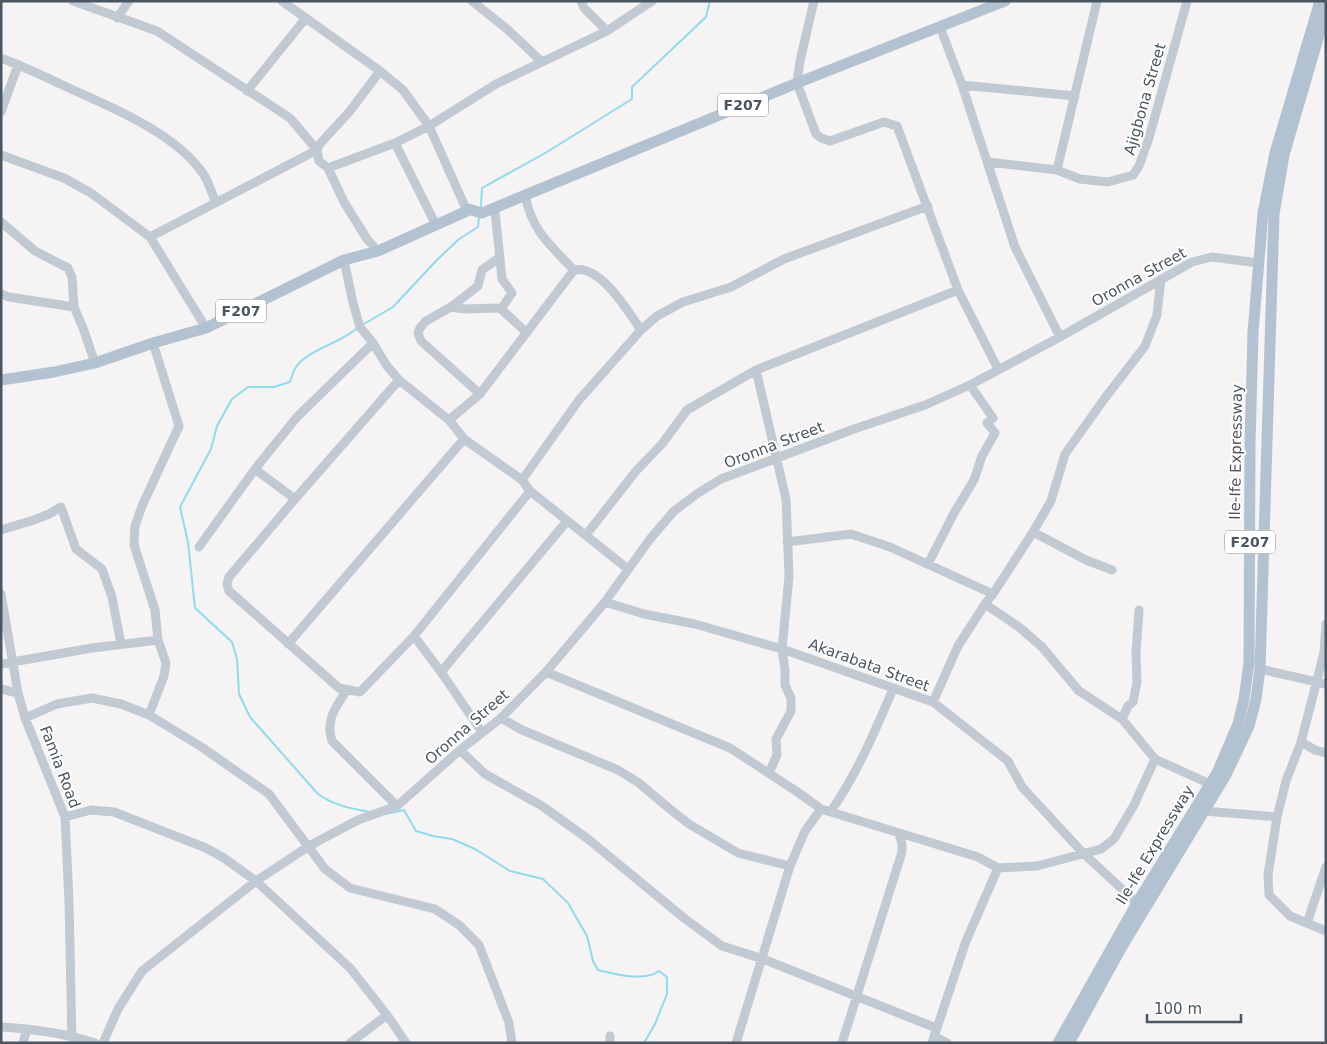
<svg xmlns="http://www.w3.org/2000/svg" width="1327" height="1044" font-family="'DejaVu Sans',sans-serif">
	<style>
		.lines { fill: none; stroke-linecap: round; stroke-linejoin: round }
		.stream { stroke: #90daee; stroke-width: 2 }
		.minor { stroke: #c1cad2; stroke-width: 9 }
		.major { stroke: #b3c2d1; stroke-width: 11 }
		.labels { text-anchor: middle; stroke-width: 4; stroke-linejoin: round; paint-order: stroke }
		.shield { fill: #fff; stroke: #808990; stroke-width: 1 }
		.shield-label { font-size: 14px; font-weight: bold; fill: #4a5661 }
		.street-label { font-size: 15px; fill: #4a5661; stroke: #fff }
	</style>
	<rect width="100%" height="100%" fill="#f5f3f3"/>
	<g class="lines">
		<path class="stream" d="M 481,207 L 482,188 L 547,152 L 632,99 L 632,87 L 706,17 L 710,1
			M 362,325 L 393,307 L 435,262 L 459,239 L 478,227 L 479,217
			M 356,329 C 340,343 308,350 296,367 C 293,371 292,377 290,382 L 274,387 L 248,387 L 232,399 L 217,426 L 211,449 L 180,507 L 188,542 L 195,608 L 232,642 L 237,659 L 239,694 L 250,717 L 317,793 C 332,805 350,808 369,812
			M 386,814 L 404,810 L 416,831 L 433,836 L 452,839 L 475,849 L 510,871 L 543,879 L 568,903 L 587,936 L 593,961 L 598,970 C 614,974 645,982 659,971 L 667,977 L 667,994 L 655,1024 L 644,1043"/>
		<path class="minor" d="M 73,1 L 157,31 L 290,118 L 317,150 L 319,161 L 328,168 L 344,202 L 367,239 L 378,251
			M 282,1 L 380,71 L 403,90 L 429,126 L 467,211
			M 472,1 L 507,29 L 541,61
			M 581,1 L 584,8 L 607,31
			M 814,1 L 800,61 L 797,83 L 816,134 L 821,138 L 830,141 L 884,122 L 897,126 L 958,290 L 998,369
			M 117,18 L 129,1
			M 940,27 L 962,85 L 1015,247 L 1060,337
			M 1,58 C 25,67 48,78 71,89 C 114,108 178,135 204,175 C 209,183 212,194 216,203
			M 962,85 L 1075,96
			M 247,91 L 305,19
			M 1,112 L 18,65
			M 395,143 L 436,225
			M 1,155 L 64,178 L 91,193 L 150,237 L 206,328
			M 988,162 L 1057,170 L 1080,179 L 1108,182 L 1133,175 L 1139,166 L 1149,138 L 1187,1
			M 328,168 L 395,143 L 429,126 L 496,84 L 607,31 L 652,1
			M 1057,170 L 1097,1
			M 525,195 C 532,231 550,245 574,270
			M 492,208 L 495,211 L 502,279 L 512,293 L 501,309 L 527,333
			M 1,222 L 35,251 L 68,268 L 72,277 L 74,307 L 83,328 L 95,363
			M 150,237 L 317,150 L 319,145 L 350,111 L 380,71
			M 344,260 L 353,303 L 360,327 L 373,343 L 387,366 L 399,380 L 449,420 L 464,439 L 522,480 L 530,491 L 628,569
			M 1,294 L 9,297 L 74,307
			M 451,307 L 464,309 L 497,308 L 501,309
			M 756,370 L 786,499 L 789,576 L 782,649 L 785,670 L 785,685 L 791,698 L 791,711 L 776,739 L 777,755 L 769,773
			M 399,380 L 295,499 L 229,577 L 227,584 L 229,591 L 339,688 L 360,692 L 414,636 L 530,491
			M 480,394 L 421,341 L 418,333 L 420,328 L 426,321 L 451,307 L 478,286 L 482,270 L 500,257
			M 449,420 L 480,394 L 574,270 C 600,264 628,311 641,330
			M 522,480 L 579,400 L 641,330 L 657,316 L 683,302 L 731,287 L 784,259 L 928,206
			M 295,499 L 255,469 L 297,417 L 373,343
			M 1,530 L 34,520 L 49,514 L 61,507 L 76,549 L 102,569 L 112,597 L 121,644
			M 1033,532 L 1086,560 L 1112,570
			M 586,535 L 636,471 L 662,444 L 687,410 L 756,370 L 958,290
			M 787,542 L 851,534 L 890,547 L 993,594
			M 199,547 L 255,469
			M 928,564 L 954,513 L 974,480 L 982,456 L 995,433 L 987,423 L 993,418 L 970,385
			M 1,594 L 18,693 L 25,718 L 65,817 L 69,901 L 72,1043
			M 605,602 L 644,614 L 695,624 L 782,649 L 933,702 L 1008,761 L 1022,787 L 1083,853 L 1137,903
			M 985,604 L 1019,627 L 1042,647 L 1079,691 L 1122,719 L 1155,759 L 1210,784
			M 1326,624 L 1324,653 L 1301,742 L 1286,781 L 1277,817 L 1268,875 L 1269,895 L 1290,916 L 1326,931
			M 414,636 L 441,672 L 482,732
			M 288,644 L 464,439
			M 1,664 L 92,648 L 158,640
			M 1260,669 L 1326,684
			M 441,672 L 567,521
			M 546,672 L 730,748 L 796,791 L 821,809 L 978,857 L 998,868 L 1037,866 L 1101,849 L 1114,839 L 1134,805 L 1155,759
			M 1,689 L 18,693
			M 347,690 C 336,706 325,721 332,741 L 397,806
			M 933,702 L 958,646 L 985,604 L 993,594 L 1033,532 L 1051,501 L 1065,454 L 1105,398 L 1145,346 L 1157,315 L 1161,279
			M 149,715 L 164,676 L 166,663 L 158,640 L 155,610 L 134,545 L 135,526 L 142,506 L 179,426 L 153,343
			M 25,718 L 57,704 L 92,698 L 121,704 L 149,715 L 200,746 L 269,794 L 325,869 L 350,888 L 435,909 L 459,925 L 479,945 L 509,1023 L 512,1043
			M 501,718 L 522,730 L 618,770 L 639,783 L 671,810 L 689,824 L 738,853 L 790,866
			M 1122,719 L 1128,706 L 1133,702 L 1137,682 L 1136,654 L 1139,610
			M 1301,742 L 1315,750 L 1326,753
			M 460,750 L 485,774 L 542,806 L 588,839 L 684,918 L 722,946 L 763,959 L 936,1028
			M 831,811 C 857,774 875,731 893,689
			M 1204,811 L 1277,817
			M 65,817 L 91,810 L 114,812 L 206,848 L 224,858 L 256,881 L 350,968 L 387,1015 L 406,1043
			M 1307,923 L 1326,867
			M 1,1027 C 33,1029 65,1033 95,1043
			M 934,1036 L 947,1043
			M 23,1043 L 27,1029
			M 103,1043 L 118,1009 L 142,971 L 256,881 L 309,846 L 358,820 L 397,806 L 460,750 L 501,718 L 546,672 L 605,602 L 650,539 L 674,511 L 698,493 L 721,479 L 854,429 L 925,405 L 970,385 L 1060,337 L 1192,262 L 1212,257 L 1259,263
			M 350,1043 L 387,1015
			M 610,1043 L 610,1036
			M 736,1043 L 790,866 L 805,831 L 821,809
			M 842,1043 L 902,852 L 902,844 L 899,834
			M 932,1043 L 966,941 L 998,868"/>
		<path class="major" d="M 1,380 L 54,372 L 95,363 L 153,343 L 206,328 L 344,260 L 378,251 L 467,211 L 468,209 L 482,213 L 797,83 L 1005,1
			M 1058,1043 L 1137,903 L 1217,773 L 1238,724 L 1244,699 L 1249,663 L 1250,444 L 1253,332 L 1263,213 L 1275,153 L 1320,1
			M 1069,1043 L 1120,950 L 1226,775 L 1249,726 L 1256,699 L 1260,669 L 1274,214 L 1284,155 L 1326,11"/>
	</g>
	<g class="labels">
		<g class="shield">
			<rect x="718" y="93.5" width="50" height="23" rx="4"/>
			<rect x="216" y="299.5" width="50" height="23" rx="4"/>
			<rect x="1225" y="530.5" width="50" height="23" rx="4"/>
		</g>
		<g class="shield-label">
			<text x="743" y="110">F207</text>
			<text x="241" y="316">F207</text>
			<text x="1250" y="547">F207</text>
		</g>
		<g class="street-label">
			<text transform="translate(1145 99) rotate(-74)" y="5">Ajigbona Street</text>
			<text transform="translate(1139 277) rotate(-29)" y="5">Oronna Street</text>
			<text transform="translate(774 445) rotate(-21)" y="5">Oronna Street</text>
			<text transform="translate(1236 452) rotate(-89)" y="5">Ile-Ife Expressway</text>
			<text transform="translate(869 665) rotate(20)" y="5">Akarabata Street</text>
			<text transform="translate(467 727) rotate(-41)" y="5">Oronna Street</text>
			<text transform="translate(60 767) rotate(69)" y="5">Famia Road</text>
			<text transform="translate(1155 845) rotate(-59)" y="5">Ile-Ife Expressway</text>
		</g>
	</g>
	<rect width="1327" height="1044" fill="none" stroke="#4a5661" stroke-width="5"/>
	<path d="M1147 1014v8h94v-8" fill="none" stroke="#4a5661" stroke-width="2.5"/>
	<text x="1154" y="1014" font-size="15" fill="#4a5661" stroke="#ffffff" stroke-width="4" paint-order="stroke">100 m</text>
</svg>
